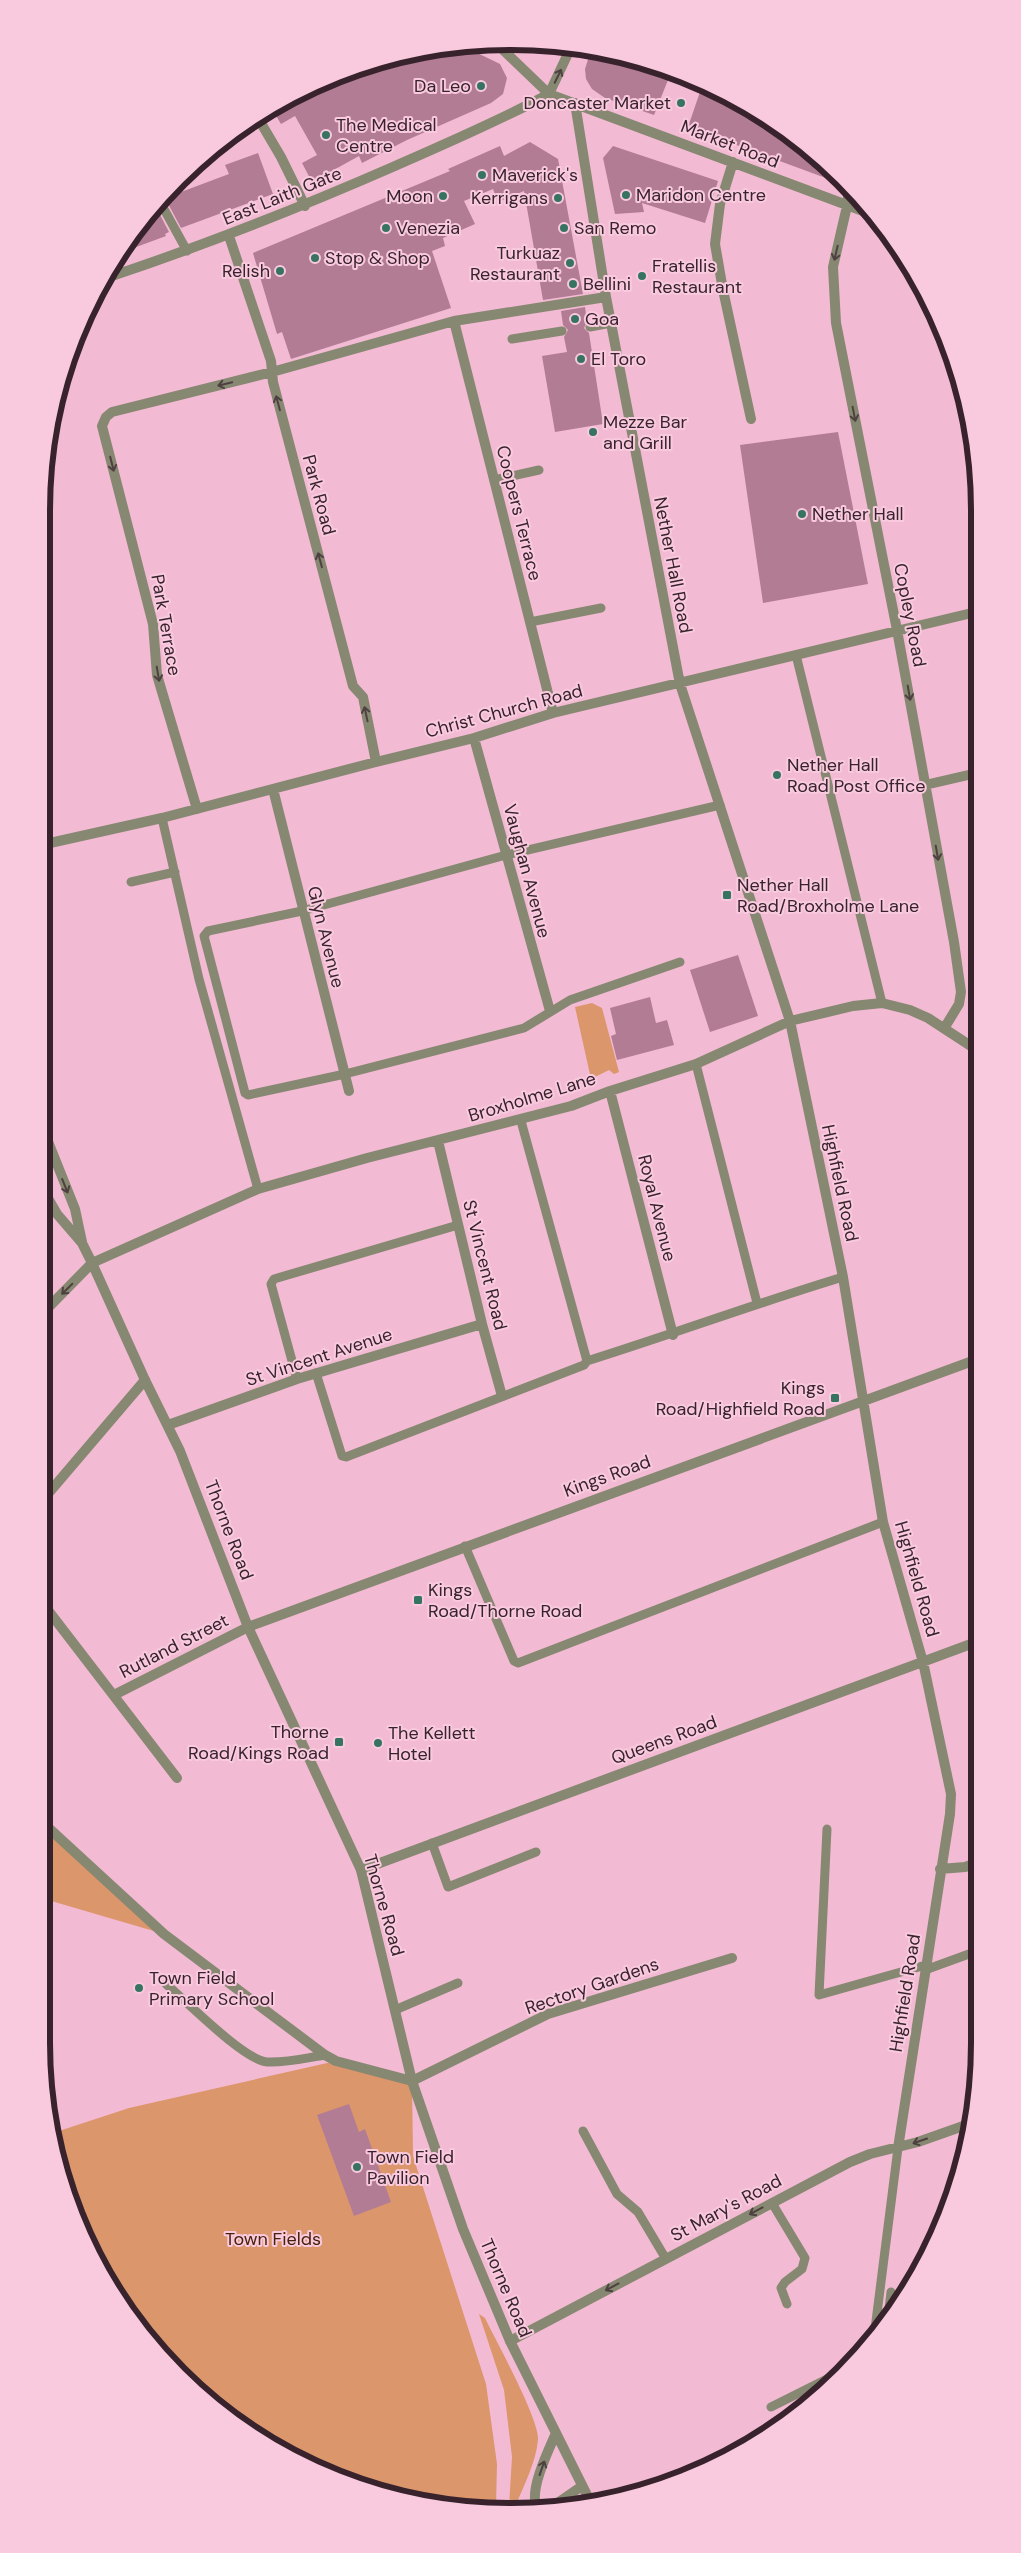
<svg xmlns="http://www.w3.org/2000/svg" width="1021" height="2553" font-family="'DM Sans',sans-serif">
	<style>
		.green { fill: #dc966c }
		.building { fill: #b27c94 }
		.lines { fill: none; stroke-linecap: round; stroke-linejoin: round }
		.service { stroke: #868871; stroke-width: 9 }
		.pedestrian { stroke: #868871; stroke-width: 10 }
		.minor { stroke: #868871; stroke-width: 10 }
		.tertiary { stroke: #868871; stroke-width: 10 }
		.oneway { stroke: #4f4141 }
		.poi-dot { fill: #367461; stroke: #f9cade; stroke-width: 2 }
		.labels { text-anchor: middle; stroke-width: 4; stroke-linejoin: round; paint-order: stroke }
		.poi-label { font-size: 18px; fill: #38232d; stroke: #f9cade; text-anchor: start }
		.street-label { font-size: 18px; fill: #38232d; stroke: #f9cade }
		.park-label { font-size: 18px; fill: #47220a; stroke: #f9cade }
		.rim { fill: none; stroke: #38232d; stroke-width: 6 }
	</style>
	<rect width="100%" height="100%" fill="#f3bad3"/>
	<path class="green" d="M 592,1003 L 602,1008 L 619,1072 L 614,1074 L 609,1070 L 591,1079 L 575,1007 Z
		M 41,1821 L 164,1934 L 41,1898 Z
		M 336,2061 L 412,2081 L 413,2156 L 486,2384 L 497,2464 L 496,2506 L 449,2508 L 360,2487 L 276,2449 L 158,2352 L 104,2277 L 66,2194 L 56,2132 L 129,2108 Z
		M 479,2314 L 485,2318 C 495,2339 540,2420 538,2440 C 536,2462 524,2485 516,2505 L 509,2506 L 512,2457 L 504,2390 Z"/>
	<path class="building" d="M 461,45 L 500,64 L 507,78 L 503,94 L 491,103 L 407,140 L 362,163 L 359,156 L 312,182 L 302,163 L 317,155 L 295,116 L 281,124 L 272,109 L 303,90 L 389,57 Z
		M 591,50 L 638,61 L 670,75 L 654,115 L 605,98 L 592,89 L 586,79 L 585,69 Z
		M 702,86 L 771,120 L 842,184 L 688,127 Z
		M 530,142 L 558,159 L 583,294 L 543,300 L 524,191 L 498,202 L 493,189 L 464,201 L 475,224 L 443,238 L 445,246 L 432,251 L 451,308 L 291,359 L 282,332 L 277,334 L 253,253 L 450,171 L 448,169 L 500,146 L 504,156 Z
		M 613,146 L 718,181 L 705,223 L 642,203 L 644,212 L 615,214 L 603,158 Z
		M 258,153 L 273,194 L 181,228 L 165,198 L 229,174 L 225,165 Z
		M 155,205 L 169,232 L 165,234 L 166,236 L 120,253 Z
		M 585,307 L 587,322 L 584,328 L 589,333 L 603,424 L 555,432 L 542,356 L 567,352 L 564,337 L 568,330 L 563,325 L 561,311 Z
		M 838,432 L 868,584 L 763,603 L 740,445 Z
		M 738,955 L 758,1016 L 710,1032 L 690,970 Z
		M 650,997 L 656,1023 L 667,1020 L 674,1045 L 617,1060 L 611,1036 L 616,1034 L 610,1008 Z
		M 349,2104 L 359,2132 L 365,2129 L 391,2202 L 354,2216 L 317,2115 Z"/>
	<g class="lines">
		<path class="service" d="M 159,200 L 187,251
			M 590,327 L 611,323
			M 512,339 L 562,331
			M 494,480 L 539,470
			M 530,622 L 601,608
			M 796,655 L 882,1003
			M 162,818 L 199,979 L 258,1189
			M 131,882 L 175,872
			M 680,962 L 570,1000 L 524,1028 L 345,1074 L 248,1095 L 245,1093 L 204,936 L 208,931 L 302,911 L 506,855 L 720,805
			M 696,1064 L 757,1303
			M 587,1361 C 673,1334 757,1303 843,1277
			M 316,1373 L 342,1456 L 346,1457 L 584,1365 L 587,1361 L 521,1121
			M 297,1379 L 271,1284 L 274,1279 L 458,1225
			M 465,1546 L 514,1661 L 518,1663 L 883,1522
			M 827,1829 L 819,1995 L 926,1965
			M 432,1843 L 448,1887 L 536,1852
			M 925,1970 L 980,1950
			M 166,1984 C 186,2001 244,2060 267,2062 C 286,2063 306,2058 325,2055
			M 395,2010 L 458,1983
			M 583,2131 L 617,2194 L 638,2212 L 666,2259
			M 772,2203 L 805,2258 L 802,2269 L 785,2282 L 781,2288 L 787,2304
			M 888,2318 L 891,2292
			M 874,2337 L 898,2148
			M 771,2407 L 831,2377"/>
		<path class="pedestrian" d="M 493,43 L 499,46 L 549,94
			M 847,206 L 849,189"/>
		<path class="minor" d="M 549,94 L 871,214
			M 549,94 L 572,45
			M 575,103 L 606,297 L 680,684 L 790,1021 L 843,1277 L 883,1522 L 923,1662 L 951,1794 L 950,1814 L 898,2148
			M 258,118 L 281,157 L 305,206
			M 733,162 L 720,204 L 715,244 L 723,290 L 751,419
			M 847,206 L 833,267 L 836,323 L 897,630 L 954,942 L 961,992 L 959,1004 L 945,1027
			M 229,236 L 271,361 L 273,382 L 353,686 L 363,697 L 376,762
			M 103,279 C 203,246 299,208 395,166 C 447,143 499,121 549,94
			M 454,321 L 553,713
			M 474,738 L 550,1011
			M 925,785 L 977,773
			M 273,789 L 349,1091
			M 197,809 L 157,675 L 153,624 L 102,426 L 106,417 L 112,412 L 272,372 L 454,321 L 606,297
			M 41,845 L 162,818 L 376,762 L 474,738 L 553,713 L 976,612
			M 610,1091 L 673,1335
			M 438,1141 L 482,1324 L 502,1396
			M 41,1315 L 92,1263 L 258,1189 L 367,1158 L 571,1106 L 610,1091 L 696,1064 L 790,1021 L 853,1006 L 882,1003 L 910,1010 L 928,1018 L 977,1050
			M 168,1425 L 297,1379 L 482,1324
			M 41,1502 L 145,1380
			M 41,1608 L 44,1605 L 177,1778
			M 114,1695 L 248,1627 L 978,1359
			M 41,1821 L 164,1934 L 325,2055 L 336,2061 L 412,2081 L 548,2014 L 732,1958
			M 940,1869 L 965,1867 L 979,1862
			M 361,1870 L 979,1641
			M 510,2341 L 850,2162 L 870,2154 L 918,2142 L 966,2125"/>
		<path class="tertiary" d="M 41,1124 L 75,1209 L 82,1242
			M 41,1186 L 57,1214 L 82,1243 L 92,1263 L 145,1380 L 180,1451 L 248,1627 L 361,1870 L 412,2081 L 463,2229 L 510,2341 L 591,2503
			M 556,2504 L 582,2486
			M 536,2505 C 530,2488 549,2449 556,2433"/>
	</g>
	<defs><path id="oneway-shaft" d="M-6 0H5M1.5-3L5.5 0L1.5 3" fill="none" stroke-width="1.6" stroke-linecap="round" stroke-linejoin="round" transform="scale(1.25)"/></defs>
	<g class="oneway">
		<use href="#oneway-shaft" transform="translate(558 76) rotate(-64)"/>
		<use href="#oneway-shaft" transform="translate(836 253) rotate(103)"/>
		<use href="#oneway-shaft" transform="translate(225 384) rotate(166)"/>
		<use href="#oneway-shaft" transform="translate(278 403) rotate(-105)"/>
		<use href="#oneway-shaft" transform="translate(854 414) rotate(79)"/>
		<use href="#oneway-shaft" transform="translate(112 464) rotate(76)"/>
		<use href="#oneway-shaft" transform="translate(320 560) rotate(-105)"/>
		<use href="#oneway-shaft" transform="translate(158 674) rotate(80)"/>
		<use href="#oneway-shaft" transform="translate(909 693) rotate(80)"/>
		<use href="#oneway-shaft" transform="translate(366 714) rotate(-102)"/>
		<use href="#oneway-shaft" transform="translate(937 853) rotate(80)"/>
		<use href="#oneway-shaft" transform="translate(65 1186) rotate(68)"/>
		<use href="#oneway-shaft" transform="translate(67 1289) rotate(135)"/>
		<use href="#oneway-shaft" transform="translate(920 2141) rotate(161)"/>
		<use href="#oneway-shaft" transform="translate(756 2211) rotate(152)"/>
		<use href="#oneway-shaft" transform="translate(612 2287) rotate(152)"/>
		<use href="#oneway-shaft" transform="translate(542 2468) rotate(-71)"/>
	</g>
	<g class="poi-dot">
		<circle cx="481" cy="86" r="5"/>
		<circle cx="681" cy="103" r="5"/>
		<circle cx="326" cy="135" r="5"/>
		<circle cx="482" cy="175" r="5"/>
		<circle cx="626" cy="195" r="5"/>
		<circle cx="443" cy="196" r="5"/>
		<circle cx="558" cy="198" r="5"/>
		<circle cx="386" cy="228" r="5"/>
		<circle cx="564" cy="228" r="5"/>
		<circle cx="315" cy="258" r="5"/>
		<circle cx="570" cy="263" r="5"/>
		<circle cx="280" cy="271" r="5"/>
		<circle cx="642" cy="276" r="5"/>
		<circle cx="573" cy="284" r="5"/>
		<circle cx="575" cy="319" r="5"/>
		<circle cx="581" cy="359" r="5"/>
		<circle cx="593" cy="432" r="5"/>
		<circle cx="802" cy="514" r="5"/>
		<circle cx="777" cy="775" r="5"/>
		<rect x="722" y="890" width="10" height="10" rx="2.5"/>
		<rect x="830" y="1393" width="10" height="10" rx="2.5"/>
		<rect x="413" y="1595" width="10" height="10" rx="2.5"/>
		<rect x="334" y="1737" width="10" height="10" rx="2.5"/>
		<circle cx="378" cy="1743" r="5"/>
		<circle cx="139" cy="1988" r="5"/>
		<circle cx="357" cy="2167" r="5"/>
	</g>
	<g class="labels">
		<g class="poi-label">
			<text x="471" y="92" text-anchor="end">Da Leo</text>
			<text x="671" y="109" text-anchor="end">Doncaster Market</text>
			<text x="336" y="131">The Medical<tspan x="336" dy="21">Centre</tspan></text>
			<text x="492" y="181">Maverick's</text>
			<text x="636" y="201">Maridon Centre</text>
			<text x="433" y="202" text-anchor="end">Moon</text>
			<text x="548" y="204" text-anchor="end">Kerrigans</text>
			<text x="396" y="234">Venezia</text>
			<text x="574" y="234">San Remo</text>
			<text x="560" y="259" text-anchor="end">Turkuaz<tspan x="560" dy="21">Restaurant</tspan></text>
			<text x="325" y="264">Stop &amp; Shop</text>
			<text x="652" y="272">Fratellis<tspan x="652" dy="21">Restaurant</tspan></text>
			<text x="270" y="277" text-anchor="end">Relish</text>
			<text x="583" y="290">Bellini</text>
			<text x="585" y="325">Goa</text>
			<text x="591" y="365">El Toro</text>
			<text x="603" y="428">Mezze Bar<tspan x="603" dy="21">and Grill</tspan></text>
			<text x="812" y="520">Nether Hall</text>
			<text x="787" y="771">Nether Hall<tspan x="787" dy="21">Road Post Office</tspan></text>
			<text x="737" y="891">Nether Hall<tspan x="737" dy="21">Road/Broxholme Lane</tspan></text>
			<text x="825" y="1394" text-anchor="end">Kings<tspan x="825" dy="21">Road/Highfield Road</tspan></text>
			<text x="428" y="1596">Kings<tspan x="428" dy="21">Road/Thorne Road</tspan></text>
			<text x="329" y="1738" text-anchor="end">Thorne<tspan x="329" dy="21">Road/Kings Road</tspan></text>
			<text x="388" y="1739">The Kellett<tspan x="388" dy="21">Hotel</tspan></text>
			<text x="149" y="1984">Town Field<tspan x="149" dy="21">Primary School</tspan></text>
			<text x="367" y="2163">Town Field<tspan x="367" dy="21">Pavilion</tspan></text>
		</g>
		<g class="street-label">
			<text transform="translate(730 144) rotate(21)" y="6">Market Road</text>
			<text transform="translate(282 196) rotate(-22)" y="6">East Laith Gate</text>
			<text transform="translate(319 495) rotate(75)" y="6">Park Road</text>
			<text transform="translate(519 513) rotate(76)" y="6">Coopers Terrace</text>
			<text transform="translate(673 565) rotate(79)" y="6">Nether Hall Road</text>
			<text transform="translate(910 615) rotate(79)" y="6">Copley Road</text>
			<text transform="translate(166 625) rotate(80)" y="6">Park Terrace</text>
			<text transform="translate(504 711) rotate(-15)" y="6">Christ Church Road</text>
			<text transform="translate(527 871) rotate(75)" y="6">Vaughan Avenue</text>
			<text transform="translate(326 937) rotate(76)" y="6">Glyn Avenue</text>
			<text transform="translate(532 1097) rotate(-17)" y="6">Broxholme Lane</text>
			<text transform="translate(840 1183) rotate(78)" y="6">Highfield Road</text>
			<text transform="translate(657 1208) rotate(76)" y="6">Royal Avenue</text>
			<text transform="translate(485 1265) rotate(76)" y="6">St Vincent Road</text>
			<text transform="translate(319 1357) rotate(-18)" y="6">St Vincent Avenue</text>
			<text transform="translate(607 1476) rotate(-20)" y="6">Kings Road</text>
			<text transform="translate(229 1530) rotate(69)" y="6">Thorne Road</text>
			<text transform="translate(917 1579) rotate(74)" y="6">Highfield Road</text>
			<text transform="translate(174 1646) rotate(-27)" y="6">Rutland Street</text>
			<text transform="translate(664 1740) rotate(-20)" y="6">Queens Road</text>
			<text transform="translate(384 1905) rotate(74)" y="6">Thorne Road</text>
			<text transform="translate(592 1986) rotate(-19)" y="6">Rectory Gardens</text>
			<text transform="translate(905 1993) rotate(-81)" y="6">Highfield Road</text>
			<text transform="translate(726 2208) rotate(-28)" y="6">St Mary's Road</text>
			<text transform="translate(506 2288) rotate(67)" y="6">Thorne Road</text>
		</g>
		<g class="park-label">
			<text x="273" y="2245">Town Fields</text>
		</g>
	</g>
	<path d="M0 0H1021V2553H0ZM510 50H511A460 460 0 0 1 971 510V2043A460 460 0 0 1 511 2503H510A460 460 0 0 1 50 2043V510A460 460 0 0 1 510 50Z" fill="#f9cade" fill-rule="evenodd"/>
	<path class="rim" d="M510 50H511A460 460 0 0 1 971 510V2043A460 460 0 0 1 511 2503H510A460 460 0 0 1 50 2043V510A460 460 0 0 1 510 50Z"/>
</svg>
